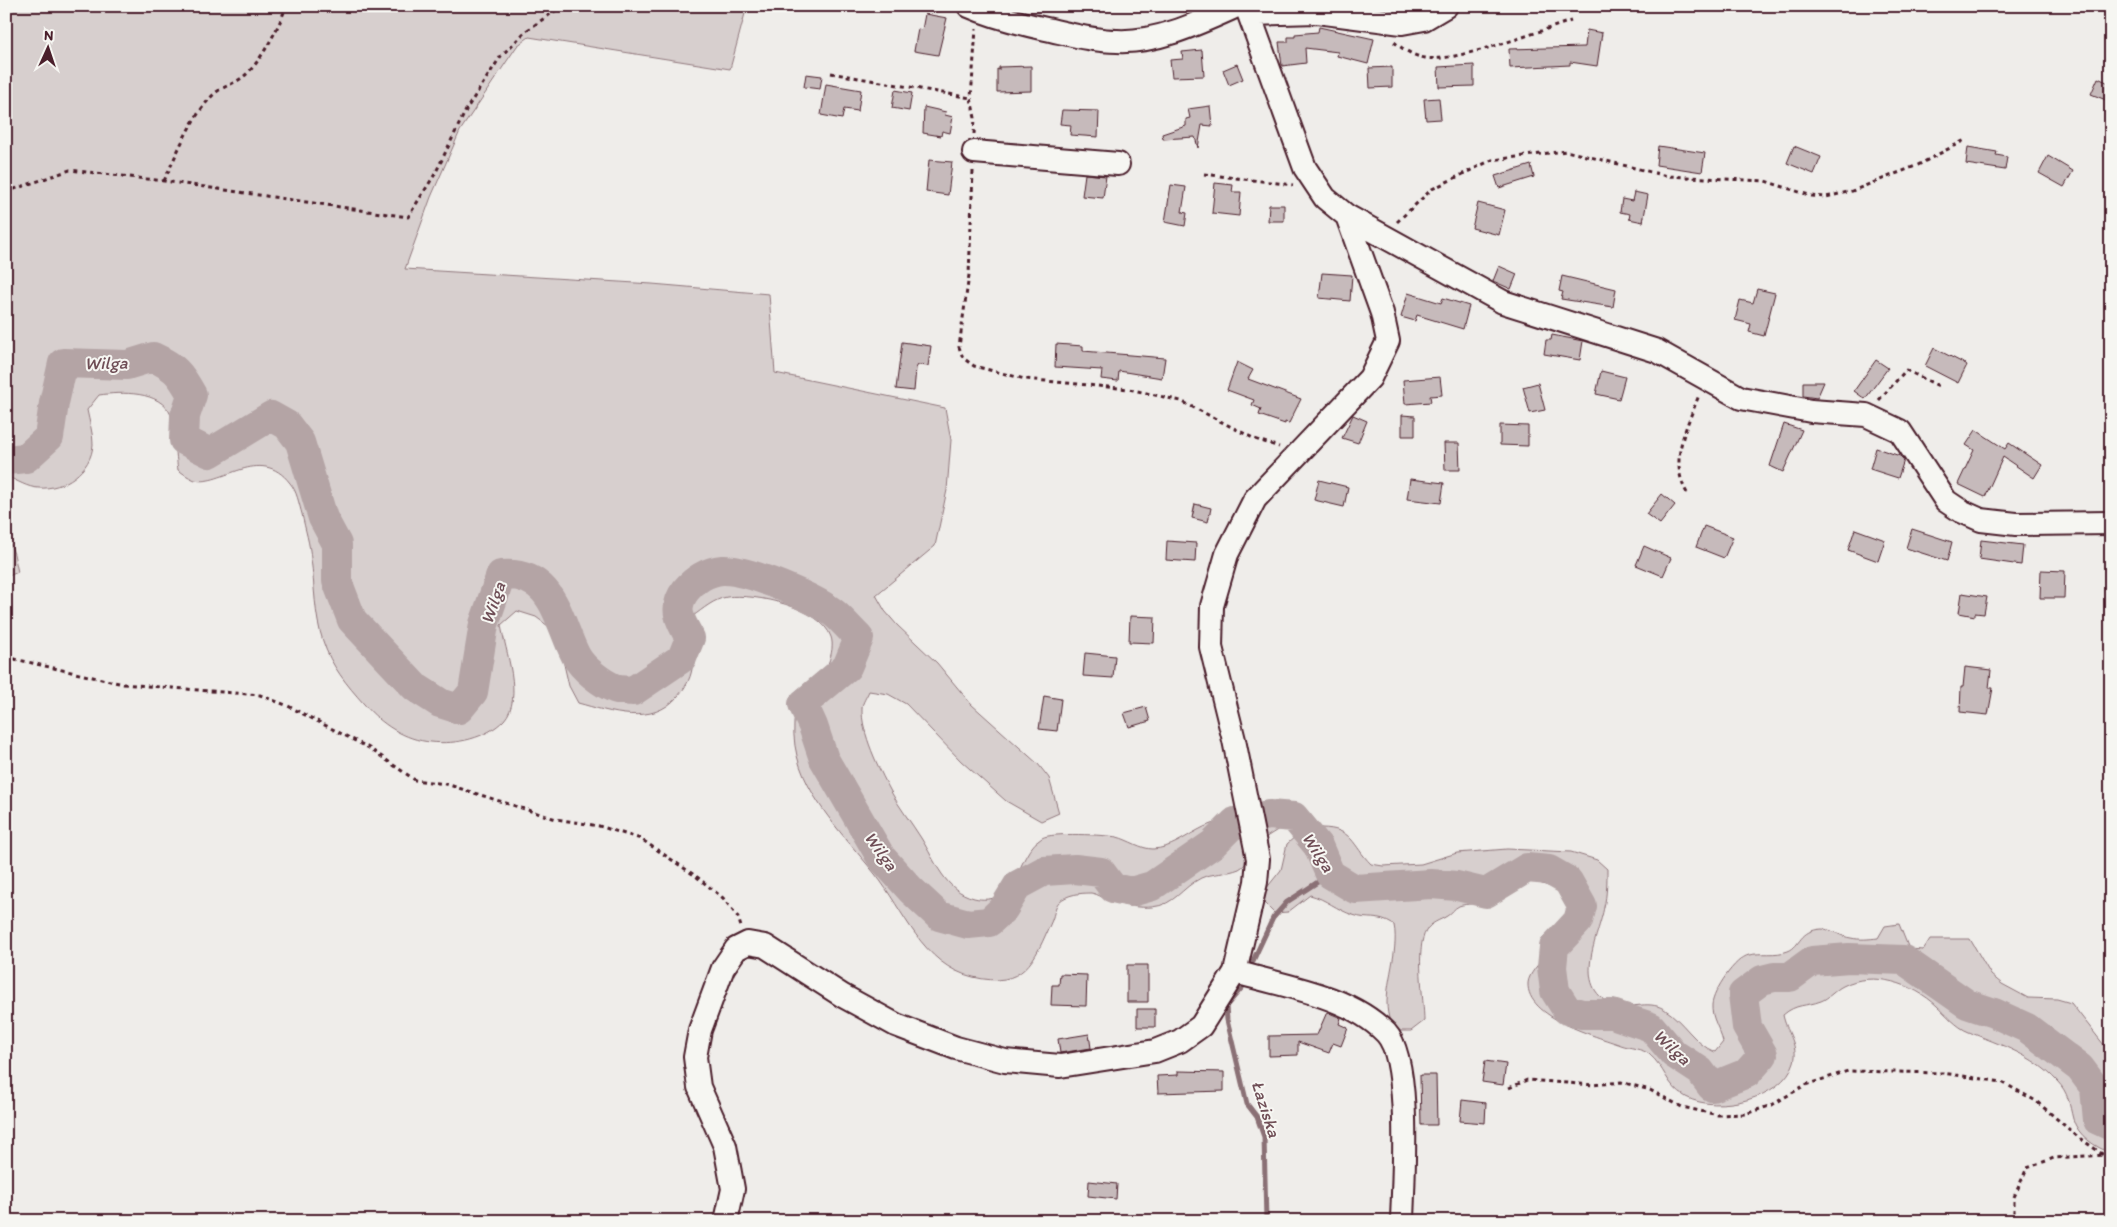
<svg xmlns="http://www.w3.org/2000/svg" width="2117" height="1227" font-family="Itim,sans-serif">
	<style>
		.green { fill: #d7cfce; stroke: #90777c }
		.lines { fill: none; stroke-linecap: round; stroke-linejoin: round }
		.stream { stroke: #8a6f74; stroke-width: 5 }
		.river { stroke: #b4a4a5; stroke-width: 30 }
		.building { fill: #c6babb; stroke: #4a1f2b }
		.minor-casing { stroke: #4a1f2b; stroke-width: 26 }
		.path { stroke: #4a1f2b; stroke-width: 3; stroke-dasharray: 4 4; stroke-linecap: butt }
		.minor { stroke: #f6f6f2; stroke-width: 22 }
		.labels { text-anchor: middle; stroke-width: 4; stroke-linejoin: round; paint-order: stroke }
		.water-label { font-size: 18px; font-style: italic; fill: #6f4e56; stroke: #f6f6f2 }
	</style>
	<rect width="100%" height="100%" fill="#efedea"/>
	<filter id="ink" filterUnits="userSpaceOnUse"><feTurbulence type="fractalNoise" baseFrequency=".02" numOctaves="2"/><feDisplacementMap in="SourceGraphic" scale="10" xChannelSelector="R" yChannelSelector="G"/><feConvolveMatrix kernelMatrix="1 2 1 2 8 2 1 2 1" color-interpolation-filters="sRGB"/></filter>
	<g filter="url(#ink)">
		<path class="green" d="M 6,6 L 747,6 L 730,69 L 529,37 L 517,46 L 460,131 L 431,197 L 405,269 L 652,284 L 769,294 L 775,373 L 945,408 L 951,440 L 947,490 L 935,546 L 876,595 L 885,611 L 897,625 L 937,663 L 971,704 L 1038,764 L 1049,778 L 1059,813 L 1041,821 L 1006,801 L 961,761 L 906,704 L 888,694 L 869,691 C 867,696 862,703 862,708 C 861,733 879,769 890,790 C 899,807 911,822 921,838 C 936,862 944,890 974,898 C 982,900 993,900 1000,895 C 1021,882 1021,850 1042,838 C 1051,832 1105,835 1117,837 C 1129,840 1141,849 1153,849 C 1171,848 1183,838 1198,830 C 1225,815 1256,815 1286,821 C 1280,831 1272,832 1264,839 C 1255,847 1249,864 1239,869 C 1227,874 1212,873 1201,878 C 1181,888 1175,905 1152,907 C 1140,908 1124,906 1113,902 C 1105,900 1099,894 1091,893 C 1081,893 1067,894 1059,902 C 1055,906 1054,915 1052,920 C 1034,962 1024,989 973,977 C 922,965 904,910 875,874 C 840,830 790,784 794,723 C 795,702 806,701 816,687 C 824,675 836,652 831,637 C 821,607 754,593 727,597 C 714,599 703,609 693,616 C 690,634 694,652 692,669 C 690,680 685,688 678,696 C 652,727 611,712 578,703 L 569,686 L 560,647 L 552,629 L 536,617 L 517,611 L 501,625 C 505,650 524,698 504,720 C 487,738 456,745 431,742 C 405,740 381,724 364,704 C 347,685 331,666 323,641 C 314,615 315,586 311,559 C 310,544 305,529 302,514 C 299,504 297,491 290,483 C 260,444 221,487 195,480 C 189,478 183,473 178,470 C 176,458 174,422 171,415 C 160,390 121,392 99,395 L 87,410 C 89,421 93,432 93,444 C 92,471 63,490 39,488 C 28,488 16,480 6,476 Z
			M 6,533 L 14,554 L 18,572 L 6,577 Z
			M 1321,828 C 1353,828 1352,845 1371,864 L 1383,866 L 1421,864 L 1457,853 L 1507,849 L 1571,852 L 1597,860 L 1607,869 C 1607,881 1607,895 1604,907 C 1599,936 1571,986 1612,1004 C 1629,1011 1647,999 1664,1009 C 1684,1021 1694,1044 1715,1052 L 1723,1042 C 1720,1029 1711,1018 1712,1005 C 1713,991 1735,958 1749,955 C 1762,952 1775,956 1788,951 C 1801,946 1799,930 1822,929 C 1832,929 1841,937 1851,938 C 1860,940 1869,939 1878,938 L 1885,926 L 1899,924 L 1909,949 L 1923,950 L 1930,939 L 1970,939 L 1991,975 L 2002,984 L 2028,998 L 2057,999 L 2071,1003 L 2111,1054 L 2111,1153 C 2095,1147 2078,1136 2073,1119 C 2069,1104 2069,1093 2057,1081 C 2033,1055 2001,1045 1969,1032 C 1956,1027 1947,1015 1937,1006 C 1914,984 1873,970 1843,986 C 1835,990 1829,998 1821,1001 C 1805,1007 1797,1003 1783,1015 C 1786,1031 1799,1045 1794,1062 C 1783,1099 1717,1114 1686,1097 C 1666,1086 1665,1067 1649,1054 C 1643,1049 1629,1048 1621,1045 C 1596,1036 1526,1018 1528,983 C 1529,966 1571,936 1579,910 C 1566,889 1530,874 1506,885 C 1497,888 1493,896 1485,901 C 1477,905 1467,903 1459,906 C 1454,908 1451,914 1447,916 C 1439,921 1431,922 1426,931 C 1415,948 1424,1000 1424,1021 L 1411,1031 L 1397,1031 C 1395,1027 1390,1023 1389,1018 C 1381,991 1400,954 1394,925 C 1376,914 1369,921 1353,915 C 1337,910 1326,899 1310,895 L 1288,912 L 1274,913 L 1264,903 L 1265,890 L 1281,870 L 1287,844 L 1297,835 Z"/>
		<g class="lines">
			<path class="stream" d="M 1252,963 L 1273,918 L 1287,902 L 1330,874
				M 1245,984 L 1226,1006 L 1227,1020 L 1247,1104 L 1257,1117 L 1264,1137 L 1266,1221"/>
			<path class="river" d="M 6,460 L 26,458 L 49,437 L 54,403 L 63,363 L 127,365 L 153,357 C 175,367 180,373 192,395 L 185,416 L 184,440 L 210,453 L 271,416 L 287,425 L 300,442 L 323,518 L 337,544 L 337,581 L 352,620 L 415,687 L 440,703 L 459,709 L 473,692 L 484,624 L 501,575 C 554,570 558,622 576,656 C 583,669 602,683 614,688 C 619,691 627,690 633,691 L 682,658 L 690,638 C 680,621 672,608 686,590 C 694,580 708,571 722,570 C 745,568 817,599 835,614 C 843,621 851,630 859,638 L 847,667 L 803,704 L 813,726 L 824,759 L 881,857 L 911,890 L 939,916 L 968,924 L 989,922 L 1004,908 L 1018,885 L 1044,871 L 1075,869 L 1101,872 L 1113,888 L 1131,892 L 1152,886 L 1213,844 L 1235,822 L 1269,815 L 1294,817 L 1318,846 L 1330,874 L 1355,889 L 1431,884 L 1457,886 L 1486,893 L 1527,868 L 1549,870 L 1568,881 L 1582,906 L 1578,921 L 1554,947 L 1552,967 L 1555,991 L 1567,1010 L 1582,1014 L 1612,1014 L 1651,1027 L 1674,1054 L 1700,1071 L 1712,1087 L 1747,1073 L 1763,1055 L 1747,1027 L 1743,994 L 1762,980 L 1774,977 L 1790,977 L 1812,961 L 1849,958 L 1904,960 L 1967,1004 L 1994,1013 L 2027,1028 L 2080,1068 L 2095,1088 L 2098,1120 L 2111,1126"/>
		</g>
		<path class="building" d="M 925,14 L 947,18 L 938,55 L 914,51 L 918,29 L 922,30 Z
			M 1319,27 L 1374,39 L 1368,64 L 1337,56 L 1338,52 L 1305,48 L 1306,63 L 1282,66 L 1279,42 L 1288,42 L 1288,37 L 1295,37 L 1295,34 L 1318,32 Z
			M 1587,30 L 1602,33 L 1597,66 L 1570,62 L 1570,65 L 1510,68 L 1509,49 L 1585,47 Z
			M 1202,50 L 1204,76 L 1172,77 L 1170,60 L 1183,59 L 1182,52 Z
			M 1237,64 L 1243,79 L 1229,85 L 1223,70 Z
			M 1474,65 L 1474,86 L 1439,87 L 1438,67 Z
			M 1031,66 L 1031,91 L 997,92 L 997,69 L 999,70 L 999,67 Z
			M 1392,67 L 1392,87 L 1370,88 L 1369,68 Z
			M 806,74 L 822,76 L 820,89 L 804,87 Z
			M 2098,78 L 2111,84 L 2111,102 L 2091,94 Z
			M 826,84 L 861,90 L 858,111 L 844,109 L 842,119 L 821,115 Z
			M 895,90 L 912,93 L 909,111 L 892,108 Z
			M 1439,98 L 1441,119 L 1426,120 L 1424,99 Z
			M 1210,106 L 1212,126 L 1202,125 L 1198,148 L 1195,137 L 1163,139 L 1162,134 L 1186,126 L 1186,119 L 1190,118 L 1188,109 Z
			M 924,107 L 946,112 L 945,115 L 953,117 L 950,133 L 942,131 L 941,136 L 923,133 Z
			M 1062,110 L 1099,111 L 1098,137 L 1070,135 L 1071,125 L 1060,124 Z
			M 1658,146 L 1705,153 L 1702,172 L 1656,165 Z
			M 1794,146 L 1821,157 L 1814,174 L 1787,163 Z
			M 1968,147 L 1997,152 L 1996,155 L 2007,157 L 2005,170 L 1966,164 Z
			M 2048,156 L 2073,171 L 2064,187 L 2039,173 Z
			M 929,160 L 952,162 L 948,195 L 926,192 Z
			M 1531,165 L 1534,177 L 1499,188 L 1495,176 Z
			M 1085,174 L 1106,176 L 1103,198 L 1082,196 Z
			M 1215,183 L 1233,185 L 1232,192 L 1241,192 L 1239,216 L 1212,213 Z
			M 1171,185 L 1186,187 L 1182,212 L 1187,213 L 1185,226 L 1165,222 Z
			M 1634,192 L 1648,195 L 1643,222 L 1629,219 L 1630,214 L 1620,212 L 1622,199 L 1632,201 Z
			M 1478,203 L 1505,210 L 1499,235 L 1472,228 Z
			M 1269,205 L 1284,205 L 1284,221 L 1268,221 Z
			M 1499,266 L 1517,274 L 1511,289 L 1493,281 Z
			M 1322,273 L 1352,275 L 1350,301 L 1319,298 Z
			M 1562,276 L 1616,289 L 1613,307 L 1561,299 L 1563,292 L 1559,291 Z
			M 1757,289 L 1775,293 L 1764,336 L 1749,332 L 1751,324 L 1735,320 L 1740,300 L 1753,303 Z
			M 1408,293 L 1441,303 L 1443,298 L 1469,306 L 1463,329 L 1417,315 L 1415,321 L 1401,317 Z
			M 1552,335 L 1583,341 L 1580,360 L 1544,354 L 1546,340 L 1551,340 Z
			M 902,342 L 931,346 L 928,366 L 918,365 L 916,368 L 914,391 L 896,389 Z
			M 1056,344 L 1083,346 L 1083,351 L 1165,358 L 1162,378 L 1119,371 L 1118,381 L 1101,379 L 1102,370 L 1055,367 Z
			M 1934,348 L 1967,365 L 1958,383 L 1925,366 Z
			M 1876,360 L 1888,368 L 1865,399 L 1854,391 Z
			M 1237,362 L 1253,370 L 1248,379 L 1301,399 L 1289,423 L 1285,422 L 1285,424 L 1259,415 L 1261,409 L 1252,405 L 1254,400 L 1227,390 Z
			M 1601,371 L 1625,377 L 1619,399 L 1596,394 Z
			M 1440,377 L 1442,395 L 1430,396 L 1431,402 L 1405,404 L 1403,380 Z
			M 1803,382 L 1824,382 L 1817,398 L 1803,396 Z
			M 1538,383 L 1545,410 L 1530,413 L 1523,387 Z
			M 1353,415 L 1367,421 L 1358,443 L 1342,438 Z
			M 1402,415 L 1415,416 L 1415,436 L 1402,436 Z
			M 1784,424 L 1802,430 L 1783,472 L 1770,466 Z
			M 1500,425 L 1528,426 L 1528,446 L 1500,445 Z
			M 1976,430 L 2005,449 L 2009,443 L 2042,465 L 2034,478 L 2003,457 L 1985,497 L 1958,484 L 1974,450 L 1966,445 Z
			M 1444,443 L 1459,443 L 1460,470 L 1445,470 Z
			M 1876,448 L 1900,456 L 1904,460 L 1898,478 L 1870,469 Z
			M 1410,479 L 1444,483 L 1441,503 L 1407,499 Z
			M 1319,480 L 1348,487 L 1344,507 L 1314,500 Z
			M 1662,494 L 1675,505 L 1660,524 L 1646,514 Z
			M 1195,504 L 1211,508 L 1208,522 L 1192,518 Z
			M 1704,526 L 1733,537 L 1724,558 L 1696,547 Z
			M 1855,529 L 1885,540 L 1878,561 L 1848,550 Z
			M 1912,529 L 1952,542 L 1947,561 L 1906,548 Z
			M 1981,540 L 2023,545 L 2021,565 L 1979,559 Z
			M 1167,541 L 1196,543 L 1195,562 L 1166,560 Z
			M 1644,546 L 1671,558 L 1663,576 L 1636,565 Z
			M 2041,570 L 2065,571 L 2064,598 L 2040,598 Z
			M 1962,593 L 1987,597 L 1984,614 L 1975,613 L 1975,616 L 1959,613 Z
			M 1130,616 L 1155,617 L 1154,643 L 1129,642 Z
			M 1085,653 L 1115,656 L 1113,678 L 1083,676 Z
			M 1965,667 L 1991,670 L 1989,688 L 1993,688 L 1988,715 L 1960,712 L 1961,687 L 1963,687 Z
			M 1044,696 L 1061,699 L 1057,731 L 1039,729 Z
			M 1146,707 L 1150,721 L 1129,727 L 1124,713 Z
			M 1127,965 L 1148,965 L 1148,1002 L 1127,1002 Z
			M 1060,974 L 1087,975 L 1086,1006 L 1051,1005 L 1052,985 L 1059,985 Z
			M 1137,1009 L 1155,1009 L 1155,1027 L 1137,1027 Z
			M 1327,1012 L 1341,1018 L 1339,1024 L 1348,1028 L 1341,1046 L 1333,1043 L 1329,1053 L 1298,1042 L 1298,1055 L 1269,1056 L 1269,1036 L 1317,1035 Z
			M 1089,1034 L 1091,1048 L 1060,1053 L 1058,1039 Z
			M 1485,1061 L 1506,1064 L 1503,1085 L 1482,1082 Z
			M 1178,1071 L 1224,1072 L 1224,1091 L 1158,1093 L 1157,1076 L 1178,1075 Z
			M 1420,1075 L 1436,1075 L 1437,1125 L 1421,1125 Z
			M 1462,1100 L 1486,1103 L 1485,1123 L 1460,1121 Z
			M 1089,1181 L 1117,1184 L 1116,1199 L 1088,1196 Z"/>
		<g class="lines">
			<defs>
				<path id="minor" d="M 969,6 C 994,17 1019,23 1046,29 C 1069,34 1093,41 1117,41 C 1158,43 1201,22 1237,6
					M 1246,6 L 1305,168 L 1325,198 L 1347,216 L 1503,302 L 1657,351 L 1741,398 L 1811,411 L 1866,415 L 1900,431 L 1946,501 L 1961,511 L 1981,520 L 2016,524 L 2111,523
					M 1250,14 L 1317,12 L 1402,23 L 1424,19 L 1446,6
					M 974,152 L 1118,164
					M 1235,972 C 1284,986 1349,995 1386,1033 C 1412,1061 1403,1181 1402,1221
					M 726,1221 L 733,1189 L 725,1146 L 699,1087 L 695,1057 L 700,1030 L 723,968 L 736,949 L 748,943 L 765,946 L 843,996 L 896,1025 L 956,1048 L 1005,1061 L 1060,1066 L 1155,1051 L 1180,1041 L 1201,1026 L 1235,972 L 1256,882 L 1258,859 L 1234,740 L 1211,647 L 1212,606 L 1227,554 L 1255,499 L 1370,378 L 1388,341 L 1382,313 L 1347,216"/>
			</defs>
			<use href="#minor" class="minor-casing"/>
			<path class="path" d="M 1394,42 C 1403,49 1413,56 1425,58 C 1455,63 1539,31 1571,21
				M 831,73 L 971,98
				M 974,134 L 975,118 L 971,98 L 976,29
				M 973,171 L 969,275 L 959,347 L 963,358 L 974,366 L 1025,379 L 1129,389 L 1181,401 L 1255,439 L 1279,447
				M 1204,174 L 1293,185
				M 164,181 C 178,151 190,119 213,95 C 221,87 234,84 243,77 C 259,65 280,26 286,6
				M 6,192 L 70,170 L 164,181 L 408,217 L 435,174 L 467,108 L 501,56 L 526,31 L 562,6
				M 1397,222 L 1432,189 L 1492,160 L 1566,151 L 1667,176 L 1765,181 L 1812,196 L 1826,197 L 1852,191 L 1918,165 L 1965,140
				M 1879,400 L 1906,370 L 1939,386
				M 1687,493 C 1668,460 1687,427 1699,395
				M 6,657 L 123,684 L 260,695 L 288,706 L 369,748 L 415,780 L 446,784 L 556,819 L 599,826 L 641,839 L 697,877 L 723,898 L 738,917 L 741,927
				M 1509,1088 L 1527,1080 L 1593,1085 L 1621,1082 L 1650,1090 L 1682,1107 L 1718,1115 L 1745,1114 L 1772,1105 L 1805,1085 L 1848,1071 L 1943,1073 L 2002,1082 L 2036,1101 L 2078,1137 L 2111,1160
				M 2014,1221 L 2014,1197 L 2027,1168 L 2054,1158 L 2104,1155"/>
			<use href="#minor" class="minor"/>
		</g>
	</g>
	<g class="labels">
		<g class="water-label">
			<text transform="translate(106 363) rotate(-1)" y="6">Wilga</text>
			<text transform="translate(493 603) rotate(-71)" y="6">Wilga</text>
			<text transform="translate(881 851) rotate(54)" y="6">Wilga</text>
			<text transform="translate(1318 852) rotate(57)" y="6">Wilga</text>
			<text transform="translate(1672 1047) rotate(43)" y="6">Wilga</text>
			<text transform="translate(1266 1109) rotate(72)" y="6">Łaziska</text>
		</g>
	</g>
	<rect width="2117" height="1227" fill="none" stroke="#f6f6f2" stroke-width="25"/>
	<rect x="12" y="12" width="2092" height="1202" fill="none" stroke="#4a1f2b" stroke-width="2" filter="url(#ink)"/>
	<g transform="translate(48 48) rotate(3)" stroke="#f6f6f2" stroke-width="4" paint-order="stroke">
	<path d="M0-4L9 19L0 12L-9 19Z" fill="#4a1f2b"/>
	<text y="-8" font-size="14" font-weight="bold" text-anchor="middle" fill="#4a1f2b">N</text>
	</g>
</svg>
